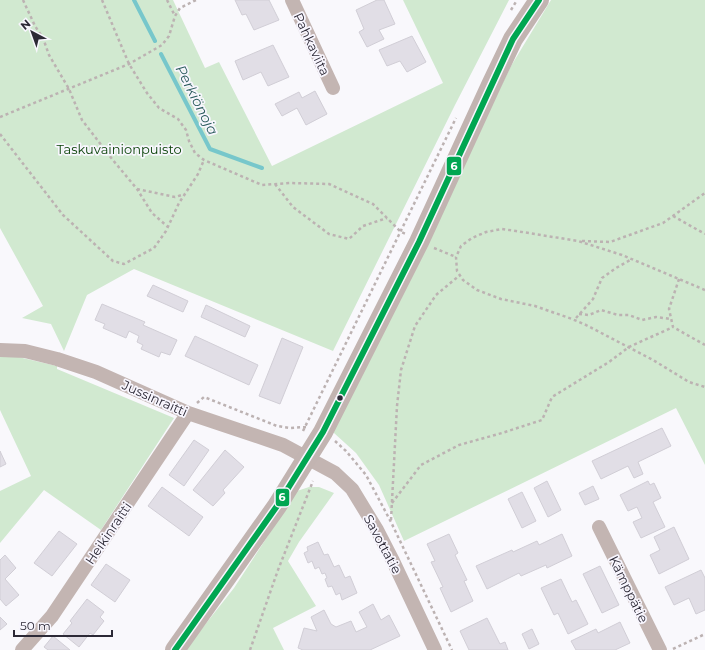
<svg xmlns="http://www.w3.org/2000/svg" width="705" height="650" font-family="Montserrat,sans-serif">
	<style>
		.green { fill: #d1e9d0 }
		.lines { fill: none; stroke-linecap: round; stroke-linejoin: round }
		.stream { stroke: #77c7cb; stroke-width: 4 }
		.building { fill: #e1dee6; stroke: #d1ced6 }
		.path { stroke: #bcb2b2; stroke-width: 2.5; stroke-dasharray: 3 3; stroke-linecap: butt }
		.street { stroke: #c3b5b2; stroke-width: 14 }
		.secondary { stroke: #c2b4b1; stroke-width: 20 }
		.bus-1-casing { stroke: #f8f6fe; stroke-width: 9 }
		.bus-1 { stroke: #00a651; stroke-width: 6 }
		.bus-dot { fill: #2c2936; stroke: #f8f6fe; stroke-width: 1.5 }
		.labels { text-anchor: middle; stroke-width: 3.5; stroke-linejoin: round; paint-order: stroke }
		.street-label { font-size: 13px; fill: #2c2936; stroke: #f8f6fe }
		.park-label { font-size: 13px; fill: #084206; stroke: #f8f6fe }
		.water-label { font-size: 14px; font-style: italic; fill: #2a5b5c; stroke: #f8f6fe }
		.line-badge { stroke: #f8f6fe; stroke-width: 1.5 }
		.badge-label { font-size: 11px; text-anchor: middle; font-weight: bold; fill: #fff }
	</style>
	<rect width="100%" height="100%" fill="#f9f8fc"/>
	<path class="green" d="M 0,0 L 173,0 L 205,68 L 219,62 L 272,166 L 443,83 L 403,0 L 509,0 L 455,105 L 333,351 L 134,269 L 87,295 L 64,351 L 51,324 L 22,318 L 43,306 L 0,228 Z
		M 551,0 L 705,0 L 705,465 L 676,408 L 404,541 L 379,485 L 356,453 L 334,433 L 334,427 L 511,66 Z
		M 0,354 L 14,356 L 57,366 L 57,369 L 174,418 L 101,530 L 44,490 L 0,543 L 0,491 L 31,476 L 0,410 Z
		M 309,487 L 319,487 L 334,493 L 299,542 L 288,561 L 316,606 L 273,628 L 284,650 L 185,650 L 234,588 L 297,491 Z"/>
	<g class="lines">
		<path class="stream" d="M 134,0 L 155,41
			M 161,54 L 210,149 L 262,168"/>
	</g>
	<path class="building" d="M 235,0 L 269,0 L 279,20 L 254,30 L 246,14 L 242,15 Z
		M 377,0 L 384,0 L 395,24 L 379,30 L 384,39 L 367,47 L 359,32 L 364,29 L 356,10 Z
		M 412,36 L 426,62 L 407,72 L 400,61 L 387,66 L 379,50 Z
		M 273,45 L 289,77 L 268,86 L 261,72 L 243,80 L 235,61 Z
		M 315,91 L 327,114 L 306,125 L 297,108 L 282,116 L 275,104 L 299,92 L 302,98 Z
		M 153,285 L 188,301 L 183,312 L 147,296 Z
		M 102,304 L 145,322 L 143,325 L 177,340 L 170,355 L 161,352 L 159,357 L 141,349 L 143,345 L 137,342 L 139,336 L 129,331 L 126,338 L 103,328 L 105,324 L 95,320 Z
		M 206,305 L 250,326 L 245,337 L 201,317 Z
		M 195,336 L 258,365 L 249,385 L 185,356 Z
		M 282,338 L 303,347 L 280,404 L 259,396 Z
		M 662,428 L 671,446 L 638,462 L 643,474 L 634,478 L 628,466 L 601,479 L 592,461 Z
		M 194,440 L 209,450 L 184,486 L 169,475 Z
		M 225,450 L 244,467 L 223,490 L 225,493 L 213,506 L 193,490 Z
		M 0,451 L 6,464 L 0,467 Z
		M 547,481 L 561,510 L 548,517 L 534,488 Z
		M 648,481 L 650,485 L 654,483 L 661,498 L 653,502 L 665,527 L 641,538 L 633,522 L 642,518 L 637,507 L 628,511 L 620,495 Z
		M 593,486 L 599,499 L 585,505 L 579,493 Z
		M 162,487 L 203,517 L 189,536 L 148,506 Z
		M 522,492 L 536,521 L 522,528 L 508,499 Z
		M 674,527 L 689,559 L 659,574 L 650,555 L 660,550 L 654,537 Z
		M 59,531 L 77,544 L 52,576 L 34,563 Z
		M 449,534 L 458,553 L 455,555 L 467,580 L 464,581 L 473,601 L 451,612 L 440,588 L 443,587 L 431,562 L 435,561 L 427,544 Z
		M 562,534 L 572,556 L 547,568 L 546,565 L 521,576 L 519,573 L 487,589 L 476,566 L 512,550 L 513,552 L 537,541 L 539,545 Z
		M 318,542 L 324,555 L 328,554 L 334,567 L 339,565 L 345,578 L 350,576 L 357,593 L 342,600 L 340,593 L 336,595 L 332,586 L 328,587 L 325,579 L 327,578 L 325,573 L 322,574 L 319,567 L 315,569 L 312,561 L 308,563 L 304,553 L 308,551 L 307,547 Z
		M 5,555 L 16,568 L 5,579 L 19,595 L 6,606 L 0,599 L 0,560 Z
		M 106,564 L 130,580 L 115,602 L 91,585 Z
		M 600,566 L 619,605 L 602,613 L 583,574 Z
		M 701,570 L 705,578 L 705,610 L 696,614 L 689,598 L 674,605 L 665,587 Z
		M 561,579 L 572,602 L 576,600 L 588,624 L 568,634 L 558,613 L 554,615 L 541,588 Z
		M 87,599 L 104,612 L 100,617 L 104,621 L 93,635 L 90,633 L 79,647 L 63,634 L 72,623 L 70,621 Z
		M 373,604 L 381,620 L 389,615 L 400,636 L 370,650 L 303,650 L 298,648 L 304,628 L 317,631 L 311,617 L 324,610 L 331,624 L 336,627 L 351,621 L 356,632 L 367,627 L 359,612 Z
		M 0,617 L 7,624 L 0,630 Z
		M 487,618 L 500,644 L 505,642 L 508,650 L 469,650 L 460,631 Z
		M 620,622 L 630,643 L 615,650 L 576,650 L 571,641 L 596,629 L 598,633 Z
		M 532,629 L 539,644 L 529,649 L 522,634 Z
		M 53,636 L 70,650 L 48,650 L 44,647 Z"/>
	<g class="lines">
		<path class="path" d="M 23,0 L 35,26 L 43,38 L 49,55 L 69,89 L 82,120 L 112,159 L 137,189 L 152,213 L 168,227
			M 102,0 L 129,64 L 147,93 L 159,108 L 178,119 L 186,130 L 189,141 L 195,153 L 204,160 L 262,185 L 290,183 L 329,184 L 373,204 L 401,232 L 406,234
			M 167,0 L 175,16
			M 511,10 L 517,0
			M 0,117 L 129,64 L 162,45 L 169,36 L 175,16 L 180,8 L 196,0
			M 0,134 L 63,215 L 113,261 L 124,264 L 154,248 L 166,231 L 179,203 L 198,174 L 204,160
			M 275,184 L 293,207 L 329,234 L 349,239 L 363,226 L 387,218
			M 137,189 L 175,197 L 185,194
			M 673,216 L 705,234
			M 582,241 L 610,242 L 663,223 L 705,193
			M 434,248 L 456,257
			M 679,279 L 669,309 L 673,327 L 705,345
			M 705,290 L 622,255 L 578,241 L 516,231 L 502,229 L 486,232 L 472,238 L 461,246 L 456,257 L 457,271 L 463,280 L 477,290 L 501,299 L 535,306 L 572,319 L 586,325 L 653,360 L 689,382 L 705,387
			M 579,314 L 589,315 L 601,310 L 618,315 L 629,315 L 642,320 L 656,317 L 671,319
			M 576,318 L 593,299 L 602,278 L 616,268 L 632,259
			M 197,403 L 204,397 L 277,426 L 290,428 L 306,427
			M 303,431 L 456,118
			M 335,441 L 346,451 L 366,475 L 391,522 L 452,650
			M 392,503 L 421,465 L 459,445 L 502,433 L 542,420 L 552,397 L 609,362 L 629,347 L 673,327
			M 391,520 L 397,406 L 401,370 L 415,326 L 436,295 L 460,275
			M 673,649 L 705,634
			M 250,650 L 278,570 L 313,481"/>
		<path class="street" d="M 292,0 L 333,88
			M 0,350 L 25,351 L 57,359 L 96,372 L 188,413 L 283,445 L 335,473 L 352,489 L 377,530 L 393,561 L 435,650
			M 599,527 L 660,650
			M 22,650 L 52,616 L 188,413"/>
		<path class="secondary" d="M 175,650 L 277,506 L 323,432 L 419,242 L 492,83 L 513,39 L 539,0"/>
		<defs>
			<path id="bus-1" d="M 175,650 L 277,506 L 323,432 L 419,242 L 513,39 L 539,0"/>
		</defs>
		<use href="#bus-1" class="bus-1-casing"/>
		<use href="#bus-1" class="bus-1"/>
	</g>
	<circle class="bus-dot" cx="340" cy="398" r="3.5"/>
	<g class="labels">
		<g class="street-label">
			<text transform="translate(312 44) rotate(65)" y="5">Pahkaviita</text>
			<text transform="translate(155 398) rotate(24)" y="5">Jussinraitti</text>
			<text transform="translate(108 533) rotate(-56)" y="5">Heikinraitti</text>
			<text transform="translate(383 544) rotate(62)" y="5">Savottatie</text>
			<text transform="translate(629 589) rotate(64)" y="5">Kämppätie</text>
		</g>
		<g class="park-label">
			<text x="119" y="154">Taskuvainionpuisto</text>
		</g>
		<g class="water-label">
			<text transform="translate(197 100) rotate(63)" y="5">Perkiönoja</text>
		</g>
	</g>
	<g class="line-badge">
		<rect x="446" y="156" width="16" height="20" rx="4" fill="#00a651"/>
		<rect x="275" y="488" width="15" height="19" rx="4" fill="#00a651"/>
	</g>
	<g class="badge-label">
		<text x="454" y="170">6</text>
		<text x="282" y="501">6</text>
	</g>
	<g transform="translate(32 32) rotate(319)" stroke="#f8f6fe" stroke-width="3" paint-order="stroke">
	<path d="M0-3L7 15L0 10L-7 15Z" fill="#2c2936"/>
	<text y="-6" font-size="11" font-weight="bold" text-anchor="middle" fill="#2c2936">N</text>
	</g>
	<path d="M14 630v6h98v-6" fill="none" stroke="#2c2936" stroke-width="2"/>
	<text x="20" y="630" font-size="12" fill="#2c2936" stroke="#f8f6fe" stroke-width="3" paint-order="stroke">50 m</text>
</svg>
